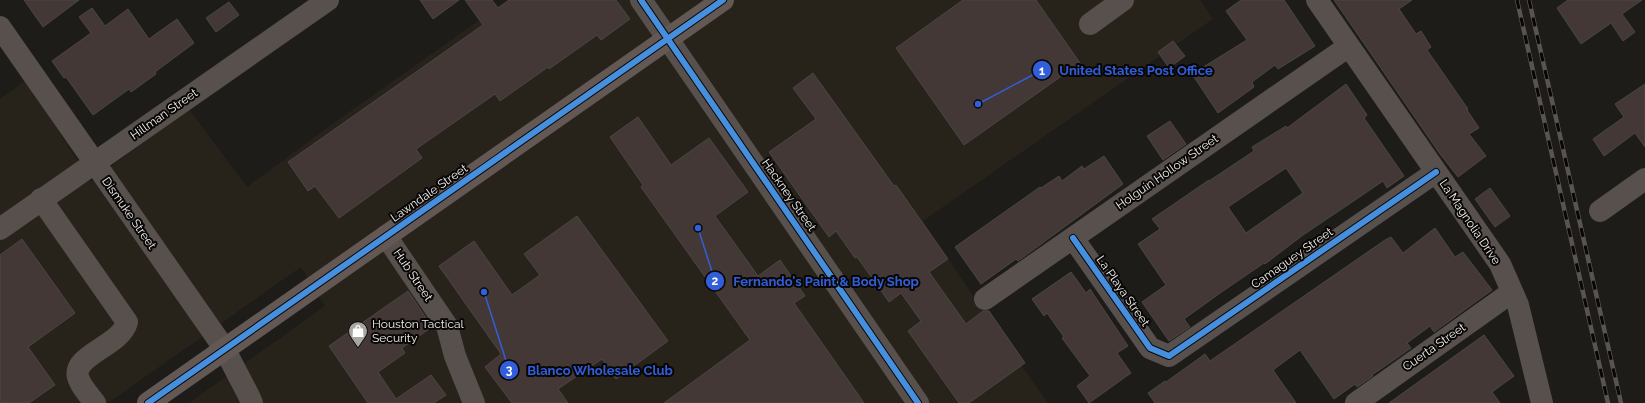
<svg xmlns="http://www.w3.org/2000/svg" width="1645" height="403" font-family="Raleway,sans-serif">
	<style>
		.built { fill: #28231a }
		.building { fill: #433835; stroke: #494746; fill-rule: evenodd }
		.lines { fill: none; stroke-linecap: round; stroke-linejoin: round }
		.minor { stroke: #57504d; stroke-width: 22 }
		.major { stroke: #645854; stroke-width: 22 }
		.rail-casing { stroke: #595351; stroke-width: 4.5 }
		.rail { stroke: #080706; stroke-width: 3; stroke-dasharray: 9; stroke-linecap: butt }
		.cycleway-casing { stroke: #080706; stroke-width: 8 }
		.cycleway { stroke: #468fdf; stroke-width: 6 }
		.labels { text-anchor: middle; stroke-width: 4; stroke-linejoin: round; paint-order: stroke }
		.street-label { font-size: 12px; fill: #f2f0ed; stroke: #080706 }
		.poi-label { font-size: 12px; fill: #f2f0ed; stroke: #080706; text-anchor: start }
		.leader { fill: none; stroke: #325eda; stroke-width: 1.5 }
		.callout-dot { fill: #325eda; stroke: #080706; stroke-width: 1.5 }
		.mark-label { font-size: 12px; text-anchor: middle; font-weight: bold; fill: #fff }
		.callout-label { font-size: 13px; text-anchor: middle; font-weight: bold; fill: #325eda; stroke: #080706; stroke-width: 4; stroke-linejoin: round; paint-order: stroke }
	</style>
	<rect width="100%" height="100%" fill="#1e1c19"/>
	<path class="built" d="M 508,0 L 1200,0 L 1213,19 L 923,221 L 983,311 L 1048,403 L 189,403 L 325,306 L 301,267 L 108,403 L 0,403 L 0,99 L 26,80 L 91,182 L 188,108 L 247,187 L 331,125 Z"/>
	<path class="building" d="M 24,0 L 79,0 L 43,27 Z
		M 420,0 L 459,0 L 433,19 Z
		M 465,0 L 492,0 L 498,8 L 509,0 L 616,0 L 630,19 L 601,40 L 597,35 L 549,69 L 548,67 L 500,101 L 495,94 L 416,149 L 422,158 L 339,218 L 315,186 L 308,191 L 288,162 L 483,25 Z
		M 963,0 L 1036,0 L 1080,63 L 964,145 L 896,48 Z
		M 1241,0 L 1284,0 L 1315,46 L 1278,69 L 1275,65 L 1252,82 L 1254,87 L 1218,113 L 1192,74 L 1247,40 L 1226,11 Z
		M 1334,0 L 1412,0 L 1399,9 L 1416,34 L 1421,31 L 1431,47 L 1427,50 L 1468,109 L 1467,110 L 1479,128 L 1469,134 L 1486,156 L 1458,177 L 1440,154 Z
		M 1568,0 L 1642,0 L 1622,14 L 1635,32 L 1623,41 L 1611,23 L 1581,44 L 1557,8 Z
		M 229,2 L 239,15 L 216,32 L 206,18 Z
		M 92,8 L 105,26 L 128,9 L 149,39 L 177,19 L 194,43 L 155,72 L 156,74 L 131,92 L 129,89 L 93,115 L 66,77 L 64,78 L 52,61 L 91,33 L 79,17 Z
		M 1173,41 L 1185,56 L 1169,68 L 1158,52 Z
		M 813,73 L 894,186 L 896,185 L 948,259 L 929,272 L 966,324 L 983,311 L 989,311 L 1025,363 L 969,403 L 959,403 L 908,331 L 921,321 L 901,293 L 889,302 L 857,257 L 855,258 L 836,231 L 829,237 L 769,152 L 816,119 L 793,88 Z
		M 1346,84 L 1367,115 L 1364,118 L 1404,176 L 1387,188 L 1383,181 L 1361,196 L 1303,235 L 1265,264 L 1264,263 L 1223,291 L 1184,319 L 1190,327 L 1169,341 L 1142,302 L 1166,285 L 1138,244 L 1160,229 L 1152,219 L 1209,180 L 1209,181 L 1254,151 L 1252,147 L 1286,126 L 1287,128 ZM 1286,168 L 1303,193 L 1246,233 L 1228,207 Z
		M 1645,84 L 1645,147 L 1635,133 L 1604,156 L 1593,139 L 1624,117 L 1615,104 Z
		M 638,117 L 671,165 L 709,138 L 748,192 L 715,216 L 758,276 L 780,260 L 805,296 L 794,303 L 864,403 L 664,403 L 750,340 L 641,187 L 643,185 L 610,137 Z
		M 1170,121 L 1186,144 L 1163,160 L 1147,136 Z
		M 1104,156 L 1123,184 L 1018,261 L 1016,259 L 981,284 L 955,247 L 1040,187 L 1041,188 L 1059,176 L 1062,181 L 1082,166 L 1084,169 Z
		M 1490,188 L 1510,216 L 1495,227 L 1475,199 Z
		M 577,216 L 668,341 L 616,379 L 602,359 L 558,389 L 568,403 L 512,403 L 485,367 L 501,354 L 439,266 L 474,241 L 512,295 L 540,275 L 524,254 Z
		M 1435,228 L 1455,257 L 1463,252 L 1492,290 L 1434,332 L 1430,326 L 1407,343 L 1411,348 L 1372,375 L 1373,376 L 1357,387 L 1355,384 L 1334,399 L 1300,350 L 1273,370 L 1296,403 L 1155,403 L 1148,393 L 1165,381 L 1166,382 L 1205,354 L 1210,361 L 1385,240 L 1391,237 L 1403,253 Z
		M 22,239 L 75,313 L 28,347 L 55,385 L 29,403 L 0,403 L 0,255 Z
		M 1071,272 L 1086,293 L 1090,289 L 1128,346 L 1117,353 L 1131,373 L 1089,403 L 1077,386 L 1090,376 L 1062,338 L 1064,337 L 1047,313 L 1044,316 L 1032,299 Z
		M 408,291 L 432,327 L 402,348 L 405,353 L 378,372 L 396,399 L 431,375 L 446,395 L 434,403 L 368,403 L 329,346 Z
		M 1484,335 L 1514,376 L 1492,392 L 1500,403 L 1389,403 Z"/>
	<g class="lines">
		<path class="minor" d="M 641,0 L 918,403
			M 1317,0 L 1500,264 L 1518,305 L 1542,403
			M 1090,24 L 1123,0
			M 0,27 L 224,348 L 249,396 L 252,403
			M 41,199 L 127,322 C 121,346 72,355 78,377 C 80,386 90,396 95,403
			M 1600,211 L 1645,179
			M 0,229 L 328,0
			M 386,236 L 447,326 L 455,356 L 474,403
			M 1073,238 L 1150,348 L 1169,356 L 1436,172
			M 985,299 L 1349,46
			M 1356,403 L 1512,292"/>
		<path class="major" d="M 148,403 L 723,0"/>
		<defs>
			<path id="rail" d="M 1517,0 L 1608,403
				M 1529,0 L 1621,403"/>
		</defs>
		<use href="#rail" class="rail-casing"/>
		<use href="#rail" class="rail"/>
		<defs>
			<path id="cycleway" d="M 641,0 L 918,403
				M 1073,238 L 1150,348 L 1169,356 L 1436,172
				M 148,403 L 723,0"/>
		</defs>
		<use href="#cycleway" class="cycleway-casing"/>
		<use href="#cycleway" class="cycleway"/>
	</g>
	<defs>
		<symbol id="shop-pin" viewBox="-11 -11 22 30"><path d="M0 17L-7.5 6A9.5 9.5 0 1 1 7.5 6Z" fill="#a8a6a3" stroke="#080706"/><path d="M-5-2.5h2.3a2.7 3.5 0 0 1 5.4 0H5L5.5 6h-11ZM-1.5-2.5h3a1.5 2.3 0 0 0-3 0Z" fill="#fff"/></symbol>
	</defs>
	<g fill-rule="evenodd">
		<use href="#shop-pin" x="347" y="320" width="22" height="30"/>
	</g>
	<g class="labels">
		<g class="street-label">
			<text transform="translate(164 114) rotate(-35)" y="4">Hillman Street</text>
			<text transform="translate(1167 172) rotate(-35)" y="4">Holguin Hollow Street</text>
			<text transform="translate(429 193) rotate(-35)" y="4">Lawndale Street</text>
			<text transform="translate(789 195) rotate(55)" y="4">Hackney Street</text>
			<text transform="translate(129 213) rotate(55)" y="4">Dismuke Street</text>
			<text transform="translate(1470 222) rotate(56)" y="4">La Magnolia Drive</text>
			<text transform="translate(1292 258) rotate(-35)" y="4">Camaguey Street</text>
			<text transform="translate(413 275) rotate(56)" y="4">Hub Street</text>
			<text transform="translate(1123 291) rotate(55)" y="4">La Playa Street</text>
			<text transform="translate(1434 347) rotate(-35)" y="4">Cuerta Street</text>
		</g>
		<g class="poi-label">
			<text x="372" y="328">Houston Tactical<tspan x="372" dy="14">Security</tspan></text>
		</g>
	</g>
	<path class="leader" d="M978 104L1042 70M698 228L715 281M484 292L509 370"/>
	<g class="callout-dot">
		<circle cx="978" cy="104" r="4"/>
		<circle cx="698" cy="228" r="4"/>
		<circle cx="484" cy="292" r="4"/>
		<circle cx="1042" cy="70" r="10"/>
		<circle cx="715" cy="281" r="10"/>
		<circle cx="509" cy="370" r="10"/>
	</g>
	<g class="mark-label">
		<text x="1042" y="75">1</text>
		<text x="715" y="285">2</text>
		<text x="509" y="374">3</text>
	</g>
	<g class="callout-label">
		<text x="1136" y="75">United States Post Office</text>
		<text x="826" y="286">Fernando's Paint &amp; Body Shop</text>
		<text x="600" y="375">Blanco Wholesale Club</text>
	</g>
</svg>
